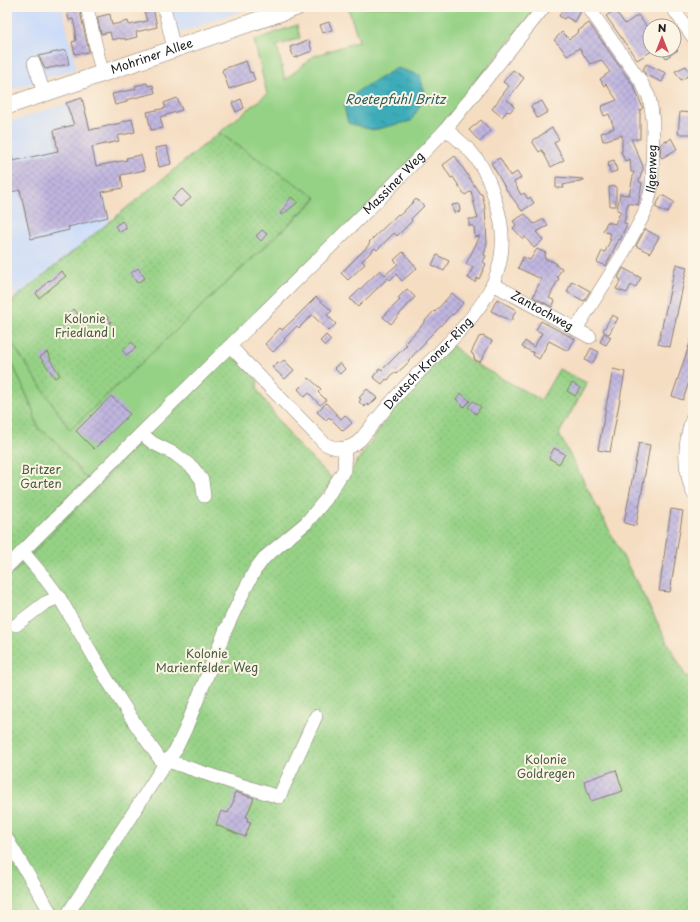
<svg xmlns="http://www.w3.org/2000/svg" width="700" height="922" font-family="'Playpen Sans',sans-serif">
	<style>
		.built { fill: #cbdbf9 }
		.grass { fill: url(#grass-dots); stroke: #597751 }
		.park { fill: #96d286; stroke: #597751 }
		.water { fill: url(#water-ripples); stroke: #2c646a }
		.building { fill: url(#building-cross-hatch) }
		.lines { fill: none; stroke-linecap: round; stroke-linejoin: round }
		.minor-casing { stroke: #887c6f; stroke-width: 14 }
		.major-casing { stroke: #887c6f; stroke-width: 18 }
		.minor { stroke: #fff; stroke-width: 13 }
		.major { stroke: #fff; stroke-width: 17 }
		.labels { text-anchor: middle; stroke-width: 4; stroke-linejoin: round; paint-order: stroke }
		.street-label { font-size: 12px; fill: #1c1c1c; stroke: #fcf5e5 }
		.park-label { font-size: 12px; fill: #475c41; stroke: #fcf5e5 }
		.water-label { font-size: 13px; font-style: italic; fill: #2b5d63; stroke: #fcf5e5 }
	</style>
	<defs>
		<pattern id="grass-dots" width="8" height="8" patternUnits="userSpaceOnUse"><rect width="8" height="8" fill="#96d286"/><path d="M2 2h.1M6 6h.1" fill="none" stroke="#81b473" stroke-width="1.8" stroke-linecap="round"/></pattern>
		<pattern id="water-ripples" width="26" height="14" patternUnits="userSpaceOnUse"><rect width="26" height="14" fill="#3dacb9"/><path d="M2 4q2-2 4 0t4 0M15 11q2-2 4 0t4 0" fill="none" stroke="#328b96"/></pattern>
		<pattern id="building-cross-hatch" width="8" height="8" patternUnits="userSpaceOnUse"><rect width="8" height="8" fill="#bfb5df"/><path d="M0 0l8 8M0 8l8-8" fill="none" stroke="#a49bbf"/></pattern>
	</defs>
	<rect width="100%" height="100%" fill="#fcf5e5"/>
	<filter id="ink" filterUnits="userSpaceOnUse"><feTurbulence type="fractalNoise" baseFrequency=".025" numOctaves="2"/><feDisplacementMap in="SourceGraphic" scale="8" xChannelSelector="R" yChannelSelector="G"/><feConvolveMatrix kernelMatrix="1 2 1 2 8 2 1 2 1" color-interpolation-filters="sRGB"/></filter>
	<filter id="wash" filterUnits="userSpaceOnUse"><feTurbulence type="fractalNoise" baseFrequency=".012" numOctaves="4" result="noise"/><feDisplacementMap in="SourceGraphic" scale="16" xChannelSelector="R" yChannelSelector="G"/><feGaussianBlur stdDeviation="0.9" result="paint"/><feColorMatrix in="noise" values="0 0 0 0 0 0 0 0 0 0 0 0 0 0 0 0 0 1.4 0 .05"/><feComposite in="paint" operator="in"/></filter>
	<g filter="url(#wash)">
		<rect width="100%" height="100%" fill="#f5ddc2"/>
		<path class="built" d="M 7,7 L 62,7 L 76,68 L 7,91 Z
			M 167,7 L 247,7 L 247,9 L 179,33 L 178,30 L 172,31 Z
			M 82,98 L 110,221 L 15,298 L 7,262 L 7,123 Z"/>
		<path class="grass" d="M 219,133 L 317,197 L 70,431 L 7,336 L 7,305 Z
			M 452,345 L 470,361 L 541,400 L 559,369 L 587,383 L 559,434 L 686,677 L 693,675 L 693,915 L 7,915 L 7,567 L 13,573 L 229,351 L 258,381 L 257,386 L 258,391 C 269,407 280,423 292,438 C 307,455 324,471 340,486 L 397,404 Z
			M 7,357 L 10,358 L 32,407 L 38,428 L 52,438 L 87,479 L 7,558 Z"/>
		<path class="park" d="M 350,7 L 537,7 L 430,140 L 229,351 L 13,573 L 7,567 L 7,558 L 87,479 L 52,438 L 38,428 L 32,407 L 10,358 L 7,357 L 7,336 L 70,430 L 317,198 L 219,133 L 267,94 L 254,40 L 297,25 L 300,38 L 277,46 L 285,80 L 314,56 L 359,41 L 348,8 Z"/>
		<path class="water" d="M 397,68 L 420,75 L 425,97 L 411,121 L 373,130 L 348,123 L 344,106 L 359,90 Z"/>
		<g id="blocks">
			<path class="building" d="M 68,7 L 79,7 L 89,52 L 75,54 L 72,42 L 76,41 L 75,33 L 76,32 L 73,19 L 69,20 L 67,12 L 69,11 Z
				M 143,7 L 153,7 L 157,27 L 136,32 L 137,37 L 125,40 L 125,38 L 121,39 L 120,38 L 112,40 L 110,32 L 101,34 L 97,17 L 110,14 L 112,25 L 128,21 L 129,25 L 147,21 Z
				M 564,7 L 580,7 L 581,11 L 575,22 L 566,17 L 564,19 L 559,16 Z
				M 615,10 L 625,24 L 638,15 L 650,31 L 650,50 L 652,51 L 637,60 L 606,16 Z
				M 329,22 L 332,30 L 323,33 L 320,25 Z
				M 589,23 L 634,87 L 643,108 L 640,110 L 640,139 L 631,139 L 643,166 L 643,171 L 642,171 L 639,182 L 642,183 L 638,205 L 628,203 L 624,223 L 627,224 L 620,240 L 619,239 L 606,266 L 597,262 L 602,251 L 605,252 L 611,239 L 609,239 L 611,234 L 603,231 L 607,222 L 615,224 L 621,211 L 617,210 L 620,194 L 629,195 L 634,172 L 631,172 L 630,159 L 625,161 L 621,151 L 622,151 L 622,135 L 603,141 L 601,133 L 614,128 L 609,114 L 604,116 L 601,108 L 603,107 L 602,106 L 617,100 L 606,84 L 604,86 L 600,79 L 610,72 L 601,60 L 590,64 L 579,48 L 567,56 L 560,46 L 554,40 L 562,32 L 569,39 L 579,32 L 578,31 Z
				M 309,40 L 312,51 L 294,58 L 290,47 Z
				M 66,50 L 69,64 L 45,69 L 41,60 L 38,56 Z
				M 660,50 L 678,50 L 666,58 Z
				M 246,61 L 250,73 L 252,72 L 255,80 L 229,89 L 224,75 L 222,73 L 223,69 Z
				M 646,64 L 666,73 L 662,82 L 646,75 L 643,70 Z
				M 686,66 L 691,74 L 681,80 L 675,71 Z
				M 513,70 L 524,78 L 507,100 L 513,104 L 512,105 L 514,107 L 510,112 L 507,111 L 502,117 L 492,109 L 509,86 L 503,82 Z
				M 147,83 L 148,86 L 153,85 L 155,93 L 126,100 L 127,102 L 115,105 L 112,94 L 136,89 L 135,86 Z
				M 82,98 L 90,130 L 121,123 L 121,122 L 132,119 L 135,132 L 117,136 L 119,141 L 92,147 L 96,166 L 127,160 L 126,158 L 141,155 L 145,170 L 121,175 L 123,188 L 102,192 L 108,217 L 68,227 L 69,230 L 31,239 L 20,190 L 7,193 L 7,146 L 10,146 L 13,161 L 58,151 L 54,130 L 74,125 L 66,103 Z
				M 177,98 L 182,110 L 160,117 L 163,128 L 151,130 L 147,112 L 166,108 L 164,103 Z
				M 241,99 L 244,108 L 236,112 L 232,103 Z
				M 542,101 L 548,112 L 537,118 L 531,106 Z
				M 680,112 L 693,113 L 693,134 L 678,134 Z
				M 481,120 L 491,131 L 480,142 L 469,130 Z
				M 552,128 L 559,139 L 554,143 L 564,160 L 551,167 L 542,150 L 539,152 L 532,141 Z
				M 671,138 L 677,149 L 662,158 L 660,156 L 661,144 L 666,140 L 667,142 Z
				M 167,146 L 171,164 L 159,167 L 155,148 Z
				M 455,156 L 480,194 L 482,194 L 485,208 L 487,243 L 484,255 L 486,256 L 483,262 L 486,264 L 479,279 L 477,278 L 475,282 L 468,278 L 473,267 L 466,264 L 480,236 L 475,237 L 474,226 L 469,226 L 469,219 L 478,219 L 471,191 L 465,195 L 453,177 L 451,178 L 443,165 Z
				M 500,158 L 510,176 L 517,172 L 521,178 L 514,182 L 521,195 L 524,193 L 528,199 L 530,197 L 534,203 L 522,211 L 506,189 L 491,163 Z
				M 614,160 L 617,171 L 610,173 L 608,162 Z
				M 556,177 L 584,179 L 584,180 L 563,185 L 564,188 L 556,188 Z
				M 616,186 L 616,206 L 610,206 L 609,187 Z
				M 182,189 L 191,198 L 180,207 L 172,198 Z
				M 662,195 L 674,202 L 667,213 L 655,207 Z
				M 291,197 L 298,202 L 282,215 L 280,214 Z
				M 416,199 L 424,206 L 411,219 L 412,221 L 397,236 L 394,233 L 377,250 L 375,248 L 362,261 L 365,264 L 348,280 L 341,273 L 366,248 L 370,243 L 369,242 L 398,214 L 400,215 Z
				M 459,204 L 460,211 L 454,213 L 452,205 Z
				M 525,214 L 534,224 L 544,219 L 548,226 L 536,232 L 543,240 L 534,248 L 525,237 L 523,239 L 513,228 L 516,225 L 513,221 Z
				M 122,221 L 127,228 L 120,232 L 115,226 Z
				M 645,229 L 659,237 L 650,253 L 636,246 Z
				M 262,230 L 267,234 L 261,241 L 256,236 Z
				M 537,249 L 546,253 L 544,258 L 556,263 L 555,265 L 562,268 L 557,277 L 559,278 L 549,298 L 555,301 L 552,307 L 533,297 L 541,279 L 518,268 L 523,257 L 530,260 Z
				M 403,252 L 417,268 L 402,281 L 396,274 L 390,280 L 388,278 L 358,307 L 350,299 L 380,270 L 385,275 L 398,264 L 394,260 Z
				M 437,255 L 449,261 L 444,271 L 432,265 Z
				M 676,264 L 687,267 L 670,347 L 658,344 Z
				M 138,268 L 145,278 L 137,283 L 131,273 Z
				M 623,268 L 641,278 L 635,288 L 631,285 L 627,293 L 616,289 L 621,280 L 618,278 Z
				M 61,271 L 66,276 L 39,298 L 36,293 L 44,286 L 44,285 L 49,280 L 50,281 Z
				M 572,281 L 590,291 L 584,301 L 567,292 Z
				M 407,289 L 415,297 L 391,324 L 383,317 L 400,300 L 398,298 Z
				M 452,293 L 463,303 L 453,315 L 452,314 L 425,341 L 426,342 L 408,361 L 409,362 L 396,374 L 394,372 L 388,380 L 386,379 L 382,384 L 373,377 L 380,368 L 382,370 L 407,345 L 405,343 L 424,323 L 424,322 L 434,311 L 435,312 Z
				M 316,297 L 332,311 L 327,315 L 336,324 L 329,331 L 312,315 L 299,328 L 297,326 L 284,339 L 285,340 L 273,352 L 265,344 L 280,328 L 282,330 L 296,317 Z
				M 497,299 L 516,310 L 511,321 L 491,311 Z
				M 74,309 L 80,317 L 74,322 L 68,314 Z
				M 106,315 L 111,322 L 106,326 L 101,319 Z
				M 612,315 L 618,318 L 609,334 L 603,331 Z
				M 541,321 L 575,339 L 568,351 L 549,341 L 539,359 L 533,355 L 534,353 L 522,347 L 525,341 L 534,347 L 542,333 L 536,330 Z
				M 604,333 L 611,337 L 606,345 L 600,342 Z
				M 326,335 L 331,340 L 325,346 L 320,341 Z
				M 483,336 L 492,341 L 480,362 L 475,360 L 473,354 L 471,353 L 479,337 Z
				M 692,337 L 693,337 L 693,370 L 683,400 L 672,396 Z
				M 132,342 L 136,348 L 126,355 L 122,350 Z
				M 591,348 L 599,352 L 592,364 L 585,360 Z
				M 47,352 L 51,359 L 50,360 L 60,375 L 55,378 L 40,357 Z
				M 284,360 L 294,370 L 285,379 L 272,367 L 278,362 L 279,364 Z
				M 340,363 L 345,369 L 340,374 L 334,368 Z
				M 613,369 L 625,372 L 610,452 L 598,450 Z
				M 309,378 L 321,389 L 318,392 L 326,400 L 320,405 L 309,393 L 305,397 L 298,389 Z
				M 572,383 L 580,388 L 575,396 L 567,391 Z
				M 367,389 L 377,398 L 369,406 L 367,404 L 365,407 L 359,402 L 361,399 L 359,398 Z
				M 461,393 L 470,401 L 464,407 L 456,399 Z
				M 111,396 L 130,414 L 94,449 L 76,431 Z
				M 473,401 L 481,407 L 476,414 L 468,407 Z
				M 326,403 L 341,419 L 345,415 L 352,423 L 343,431 L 329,417 L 326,420 L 317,412 Z
				M 639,443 L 650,445 L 636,526 L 624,523 Z
				M 554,448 L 565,454 L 559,464 L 549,458 Z
				M 671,509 L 683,511 L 670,592 L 659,591 Z
				M 616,770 L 623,791 L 591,801 L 584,781 Z
				M 235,792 L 254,798 L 246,817 L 248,817 L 247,821 L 251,822 L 245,837 L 216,825 L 221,811 L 228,813 L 235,798 L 233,798 Z"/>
		</g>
	</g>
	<g filter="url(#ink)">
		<use href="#blocks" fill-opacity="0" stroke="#887c6f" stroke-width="1"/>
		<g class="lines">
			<defs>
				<g id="minor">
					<path d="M 87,7 L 99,60 L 103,73"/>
					<path d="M 164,7 L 174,49"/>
					<path d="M 672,7 L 693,37"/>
					<path d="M 34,63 L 44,93"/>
					<path id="s1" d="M 493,284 L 590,337"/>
					<path id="s2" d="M 576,329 L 621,257 L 644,214 L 648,202 L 652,186 L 653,121 L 651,107 L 649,97 L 640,80 L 588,7"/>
					<path id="s3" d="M 230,346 L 324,443 C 336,451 349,450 360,440 C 374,423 388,405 403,389 C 454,333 524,289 496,203 C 492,188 486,171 476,158 C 468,147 456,138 446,129"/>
					<path d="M 693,416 C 684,441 683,468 693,493"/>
					<path d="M 142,433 L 148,439 L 153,443 L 175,454 L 193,468 L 202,480 L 204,496"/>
					<path d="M 23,552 L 44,577 L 59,597 L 108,681 L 138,728 L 164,765"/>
					<path id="s4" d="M 7,567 L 100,474 L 386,192 L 446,129 L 544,7"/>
					<path d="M 16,625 L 45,603 L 59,597"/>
					<path d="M 168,761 L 234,783 L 279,797 L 316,716"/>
					<path d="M 7,839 L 52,915"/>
					<path d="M 67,915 L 164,765 L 175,751 L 185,730 L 226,629 L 242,595 L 255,570 L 264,558 L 306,523 L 326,499 L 344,470 L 345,448"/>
				</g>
				<g id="major">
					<path id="s5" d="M 7,106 L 297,7"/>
				</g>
			</defs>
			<use href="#minor" class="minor-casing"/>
			<use href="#major" class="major-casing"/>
			<use href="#minor" class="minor"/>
			<use href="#major" class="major"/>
		</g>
	</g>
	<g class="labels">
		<g class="street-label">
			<text dy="4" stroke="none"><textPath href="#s5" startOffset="153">Mohriner Allee</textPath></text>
			<text dy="4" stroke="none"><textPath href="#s2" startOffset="180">Ilgenweg</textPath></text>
			<text dy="4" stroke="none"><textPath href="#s4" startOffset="545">Massiner Weg</textPath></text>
			<text dy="4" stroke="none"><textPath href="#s1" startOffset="56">Zantochweg</textPath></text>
			<text dy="4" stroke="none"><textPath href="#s3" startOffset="277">Deutsch-Kroner-Ring</textPath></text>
		</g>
		<g class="park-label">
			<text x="85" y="323">Kolonie<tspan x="85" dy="14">Friedland I</tspan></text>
			<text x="41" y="474">Britzer<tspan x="41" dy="14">Garten</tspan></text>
			<text x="207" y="658">Kolonie<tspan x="207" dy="14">Marienfelder Weg</tspan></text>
			<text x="546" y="764">Kolonie<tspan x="546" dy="14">Goldregen</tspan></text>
		</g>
		<g class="water-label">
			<text x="395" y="104">Roetepfuhl Britz</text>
		</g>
	</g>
	<rect width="700" height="922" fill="none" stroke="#fcf5e5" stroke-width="24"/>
	<g transform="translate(662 38)"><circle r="19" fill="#fcf5e5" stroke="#a29e95"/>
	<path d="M0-3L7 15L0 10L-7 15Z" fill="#d1495b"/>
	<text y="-6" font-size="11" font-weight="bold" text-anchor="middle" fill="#1c1c1c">N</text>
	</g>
</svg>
